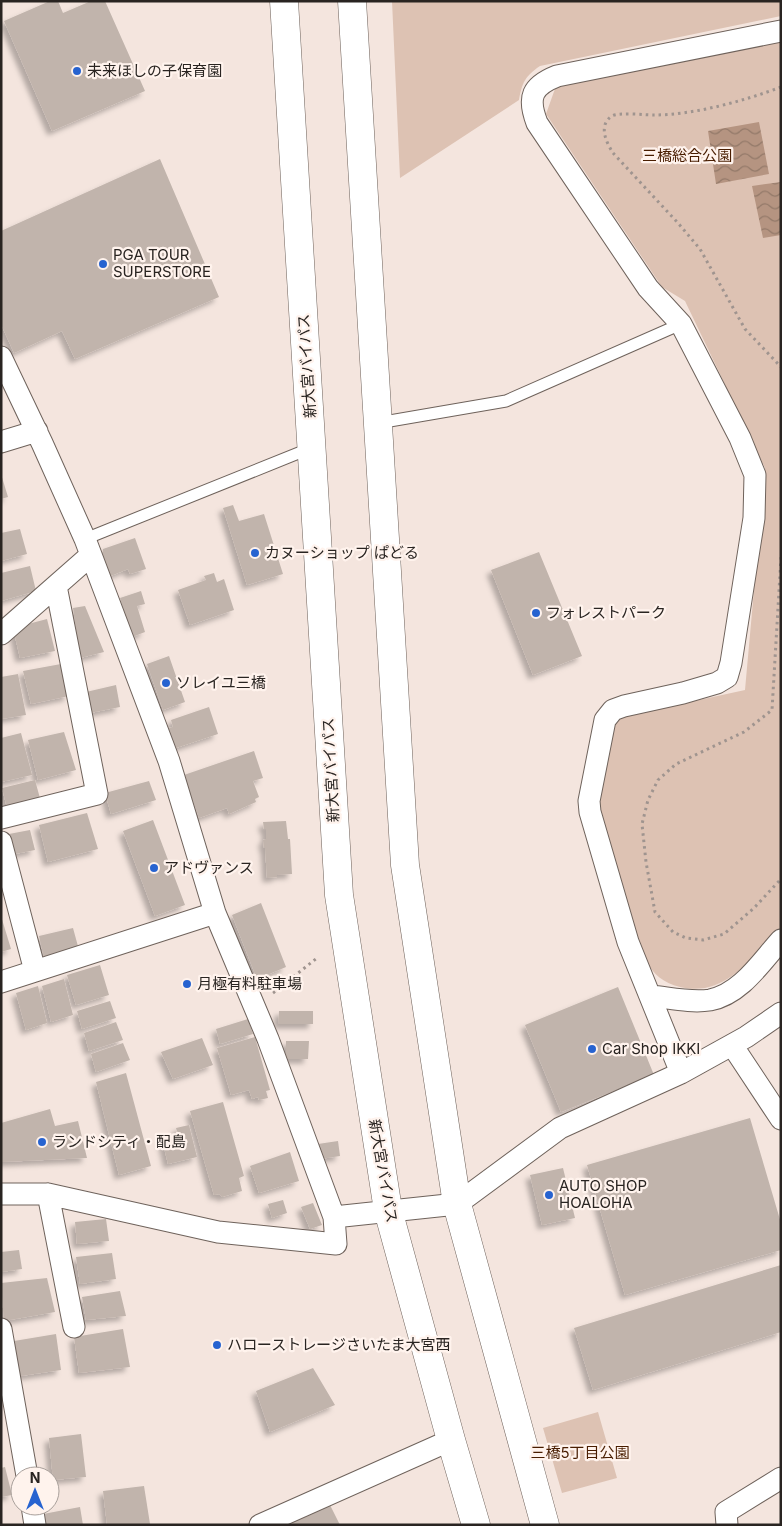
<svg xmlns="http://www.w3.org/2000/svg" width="782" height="1526" font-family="Inter,'Noto Sans JP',sans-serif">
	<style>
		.green { fill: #ddc2b3 }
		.water { fill: url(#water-waves) }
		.building { fill: #c1b4ac; filter: url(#shadow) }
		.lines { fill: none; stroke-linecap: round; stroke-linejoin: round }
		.lane-casing { stroke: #6e625b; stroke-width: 13 }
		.street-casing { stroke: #6e625b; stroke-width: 23 }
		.highway-casing { stroke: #6e625b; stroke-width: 29 }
		.path { stroke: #9f948f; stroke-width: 3; stroke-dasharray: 2.5 4; stroke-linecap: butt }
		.lane { stroke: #fff; stroke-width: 11 }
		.street { stroke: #fff; stroke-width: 21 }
		.highway { stroke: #fff; stroke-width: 28 }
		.poi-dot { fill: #2763d0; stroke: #fff3ed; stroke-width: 2 }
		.labels { text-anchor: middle; stroke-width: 4.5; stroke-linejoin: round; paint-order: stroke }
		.poi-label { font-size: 15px; fill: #292421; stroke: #fff3ed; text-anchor: start }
		.park-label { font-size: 15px; fill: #491d00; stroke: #fff3ed }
		.street-label { font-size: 15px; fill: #292421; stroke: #fff3ed }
	</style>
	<defs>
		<pattern id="water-waves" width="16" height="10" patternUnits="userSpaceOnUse" patternTransform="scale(1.25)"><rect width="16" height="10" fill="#b59481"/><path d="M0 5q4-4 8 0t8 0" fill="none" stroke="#937969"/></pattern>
		<filter id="shadow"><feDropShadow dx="-4.5" dy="4.5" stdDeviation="2.5" flood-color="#0004"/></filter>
	</defs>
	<rect width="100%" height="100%" fill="#f4e5de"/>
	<path class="green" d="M 392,1 L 781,1 L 781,16 L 540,66 C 525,76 522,83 519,100 L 400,178 Z
		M 781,42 L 781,928 C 752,957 725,998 680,987 C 663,983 653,974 645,959 L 619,883 L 598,804 L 612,727 L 621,717 L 745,690 L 765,468 L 685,301 L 662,287 L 546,114 L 556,86 Z
		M 598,1412 L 617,1478 L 562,1493 L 543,1428 Z"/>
	<path class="water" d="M 759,122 L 769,174 L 716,184 L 708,131 Z
		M 781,182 L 781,235 L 763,238 L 752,186 Z"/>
	<path class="building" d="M 50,1 L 58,1 L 63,13 L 91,1 L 105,1 L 145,91 L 52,131 L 4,21 Z
		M 160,159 L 219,297 L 75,359 L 62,331 L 14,353 L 1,324 L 1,231 Z
		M 1,474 L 8,497 L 1,499 Z
		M 233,505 L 239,521 L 264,514 L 283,574 L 247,585 L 223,508 Z
		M 20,529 L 27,554 L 1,561 L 1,533 Z
		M 135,538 L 146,569 L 130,574 L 128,569 L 108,577 L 100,554 L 103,552 L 103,549 Z
		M 539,552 L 582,656 L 533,675 L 491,570 Z
		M 30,566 L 36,591 L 1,601 L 1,573 Z
		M 214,573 L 217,582 L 224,579 L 234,610 L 190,625 L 178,590 L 206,580 L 204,576 Z
		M 141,591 L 145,604 L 137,606 L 145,632 L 132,637 L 120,598 Z
		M 85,606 L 104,652 L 80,658 L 73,608 Z
		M 47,619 L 55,651 L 20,658 L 13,628 Z
		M 169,656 L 185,702 L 163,710 L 147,664 Z
		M 61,664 L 69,696 L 31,704 L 23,671 Z
		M 18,674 L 26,715 L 1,719 L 1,677 Z
		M 116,685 L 120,707 L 90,713 L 86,692 Z
		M 209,707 L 218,734 L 173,749 L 166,729 L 173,727 L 171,720 Z
		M 64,732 L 76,770 L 38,780 L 28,740 Z
		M 21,733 L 32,775 L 1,782 L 1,738 Z
		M 254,751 L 263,778 L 253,781 L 259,797 L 255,799 L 256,802 L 229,814 L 227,808 L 199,818 L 184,775 Z
		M 35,780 L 41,802 L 7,808 L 2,788 Z
		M 149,781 L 156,800 L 111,814 L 105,793 Z
		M 87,813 L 98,849 L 48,862 L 39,825 Z
		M 153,820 L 185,905 L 155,916 L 123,831 Z
		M 286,821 L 288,839 L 290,839 L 292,874 L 277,875 L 277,877 L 267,878 L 265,848 L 264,848 L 263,840 L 266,839 L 266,829 L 264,829 L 263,822 Z
		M 30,830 L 35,850 L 15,854 L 9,834 Z
		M 261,903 L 286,967 L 257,979 L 232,915 Z
		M 1,916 L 11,949 L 1,952 Z
		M 73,928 L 79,950 L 44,958 L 39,936 Z
		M 100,965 L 109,995 L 76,1005 L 67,975 Z
		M 64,979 L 73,1015 L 51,1022 L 42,986 Z
		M 38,986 L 47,1023 L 26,1030 L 16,993 Z
		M 618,987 L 654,1075 L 561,1112 L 525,1025 Z
		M 110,1001 L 116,1018 L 82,1029 L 77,1011 Z
		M 279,1011 L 313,1011 L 313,1024 L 278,1024 Z
		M 248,1019 L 253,1034 L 220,1044 L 216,1029 Z
		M 116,1022 L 123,1040 L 89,1051 L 84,1033 Z
		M 255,1037 L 270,1090 L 266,1091 L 268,1098 L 259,1100 L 258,1097 L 252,1099 L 249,1090 L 231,1095 L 217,1048 Z
		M 202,1038 L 213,1065 L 173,1079 L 161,1052 Z
		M 286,1041 L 309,1041 L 308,1059 L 286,1059 Z
		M 123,1043 L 130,1060 L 96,1072 L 91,1054 Z
		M 126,1073 L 151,1166 L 119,1175 L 96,1082 Z
		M 223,1102 L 244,1176 L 239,1178 L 242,1191 L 222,1197 L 219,1194 L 214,1195 L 190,1111 Z
		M 50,1109 L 55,1126 L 78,1121 L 87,1158 L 1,1162 L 1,1123 Z
		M 750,1118 L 781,1223 L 781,1250 L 625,1295 L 587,1165 Z
		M 189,1125 L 197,1157 L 168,1164 L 162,1139 L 178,1135 L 176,1128 Z
		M 338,1141 L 340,1156 L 320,1159 L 318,1144 Z
		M 290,1152 L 299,1181 L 259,1193 L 250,1166 Z
		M 563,1168 L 575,1218 L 542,1225 L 530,1175 Z
		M 283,1200 L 287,1213 L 272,1218 L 268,1204 Z
		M 313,1203 L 322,1225 L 310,1229 L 301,1207 Z
		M 106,1219 L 109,1241 L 77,1244 L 75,1222 Z
		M 19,1250 L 22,1269 L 1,1272 L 1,1252 Z
		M 112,1253 L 116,1279 L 80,1284 L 76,1257 Z
		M 781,1265 L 781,1332 L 593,1390 L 574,1328 Z
		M 47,1278 L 55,1312 L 4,1321 L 1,1283 Z
		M 120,1291 L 126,1316 L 86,1320 L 82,1297 Z
		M 123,1329 L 130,1367 L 79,1373 L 74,1337 Z
		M 56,1334 L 61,1370 L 14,1377 L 8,1342 Z
		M 313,1368 L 335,1405 L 270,1432 L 256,1391 Z
		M 81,1434 L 86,1477 L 53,1480 L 49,1438 Z
		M 5,1467 L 12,1495 L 1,1497 L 1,1468 Z
		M 144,1486 L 150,1524 L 107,1525 L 103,1491 Z
		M 329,1503 L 340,1525 L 283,1525 Z
		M 80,1507 L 83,1525 L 40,1525 L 38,1515 Z"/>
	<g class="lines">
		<defs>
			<path id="lane" d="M 378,423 L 506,401 L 681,324
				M 85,539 L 311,448"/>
			<path id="street" d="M 1,357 L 42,443 L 85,539 L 169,761 L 215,913 L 268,1039 L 334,1217
				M 1,442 L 37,431
				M 1,634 L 91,555
				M 1,818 L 97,794 L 56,586
				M 1,842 L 35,971
				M 1,982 L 215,913
				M 651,996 C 670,998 691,1003 710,1000 C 741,994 761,962 781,940
				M 732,1045 L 781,1119
				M 681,1073 L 628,942 L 590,812 L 589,801 L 605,720 L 613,710 L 624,706 L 683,693 L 717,683 L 727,677 L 731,663 L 754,518 L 755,475 L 740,438 L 681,324 L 648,288 L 537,123 C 527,97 532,86 557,76 L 781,31
				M 1,1194 L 48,1194 L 218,1232 L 336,1244 L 334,1217 L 457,1204 L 560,1128 L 681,1073 L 746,1037 L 781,1013
				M 48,1194 L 74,1327
				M 1,1329 L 27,1476
				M 32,1506 L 35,1525
				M 260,1525 L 451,1440
				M 727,1525 L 726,1512 L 781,1478"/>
			<path id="highway" d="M 284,1 L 339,895 L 388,1210 L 451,1440 L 476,1525
				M 352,1 L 405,865 L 457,1204 L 545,1525"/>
		</defs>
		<use href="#lane" class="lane-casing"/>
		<use href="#street" class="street-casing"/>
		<use href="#highway" class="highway-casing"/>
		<path class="path" d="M 781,87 C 744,101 693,115 654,115 C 645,115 619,112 612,116 C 598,125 606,142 613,153 L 678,223 L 700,249 L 745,329 L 781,367
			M 781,557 L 772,710 L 744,732 L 676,764 L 658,780 L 648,800 L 642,824 L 646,862 L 655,912 L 673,932 L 686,938 L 703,940 L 724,934 L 754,908 L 781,879
			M 273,993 L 317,958"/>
		<use href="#lane" class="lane"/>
		<use href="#street" class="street"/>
		<use href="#highway" class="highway"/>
	</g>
	<g class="poi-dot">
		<circle cx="77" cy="71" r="5"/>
		<circle cx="103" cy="264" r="5"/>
		<circle cx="255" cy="553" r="5"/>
		<circle cx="536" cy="613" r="5"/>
		<circle cx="166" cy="683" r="5"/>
		<circle cx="154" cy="868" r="5"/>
		<circle cx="187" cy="984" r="5"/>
		<circle cx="592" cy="1049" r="5"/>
		<circle cx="42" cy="1142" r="5"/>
		<circle cx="549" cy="1195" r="5"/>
		<circle cx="217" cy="1345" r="5"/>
	</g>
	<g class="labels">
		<g class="poi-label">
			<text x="87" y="76">未来ほしの子保育園</text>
			<text x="113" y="260">PGA TOUR<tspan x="113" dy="17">SUPERSTORE</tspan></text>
			<text x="265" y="558">カヌーショップ ぱどる</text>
			<text x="546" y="618">フォレストパーク</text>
			<text x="176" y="688">ソレイユ三橋</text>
			<text x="164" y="873">アドヴァンス</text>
			<text x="197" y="989">月極有料駐車場</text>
			<text x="602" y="1054">Car Shop IKKI</text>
			<text x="52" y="1147">ランドシティ・配島</text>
			<text x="559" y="1191">AUTO SHOP<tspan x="559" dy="17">HOALOHA</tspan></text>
			<text x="227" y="1350">ハローストレージさいたま大宮西</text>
		</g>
		<g class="park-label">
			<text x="687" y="161">三橋総合公園</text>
			<text x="580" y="1458">三橋5丁目公園</text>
		</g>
		<g class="street-label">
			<text transform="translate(307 366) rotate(-94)" y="5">新大宮バイパス</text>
			<text transform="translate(331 770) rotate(-93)" y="5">新大宮バイパス</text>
			<text transform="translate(383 1171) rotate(80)" y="5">新大宮バイパス</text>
		</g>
	</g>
	<rect width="782" height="1526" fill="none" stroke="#292421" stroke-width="5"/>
	<g transform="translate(35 1491)"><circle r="24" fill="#fff3ed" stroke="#a9a09b"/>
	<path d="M0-4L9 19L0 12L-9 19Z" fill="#2763d0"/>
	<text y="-8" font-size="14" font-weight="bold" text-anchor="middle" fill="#292421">N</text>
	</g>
</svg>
